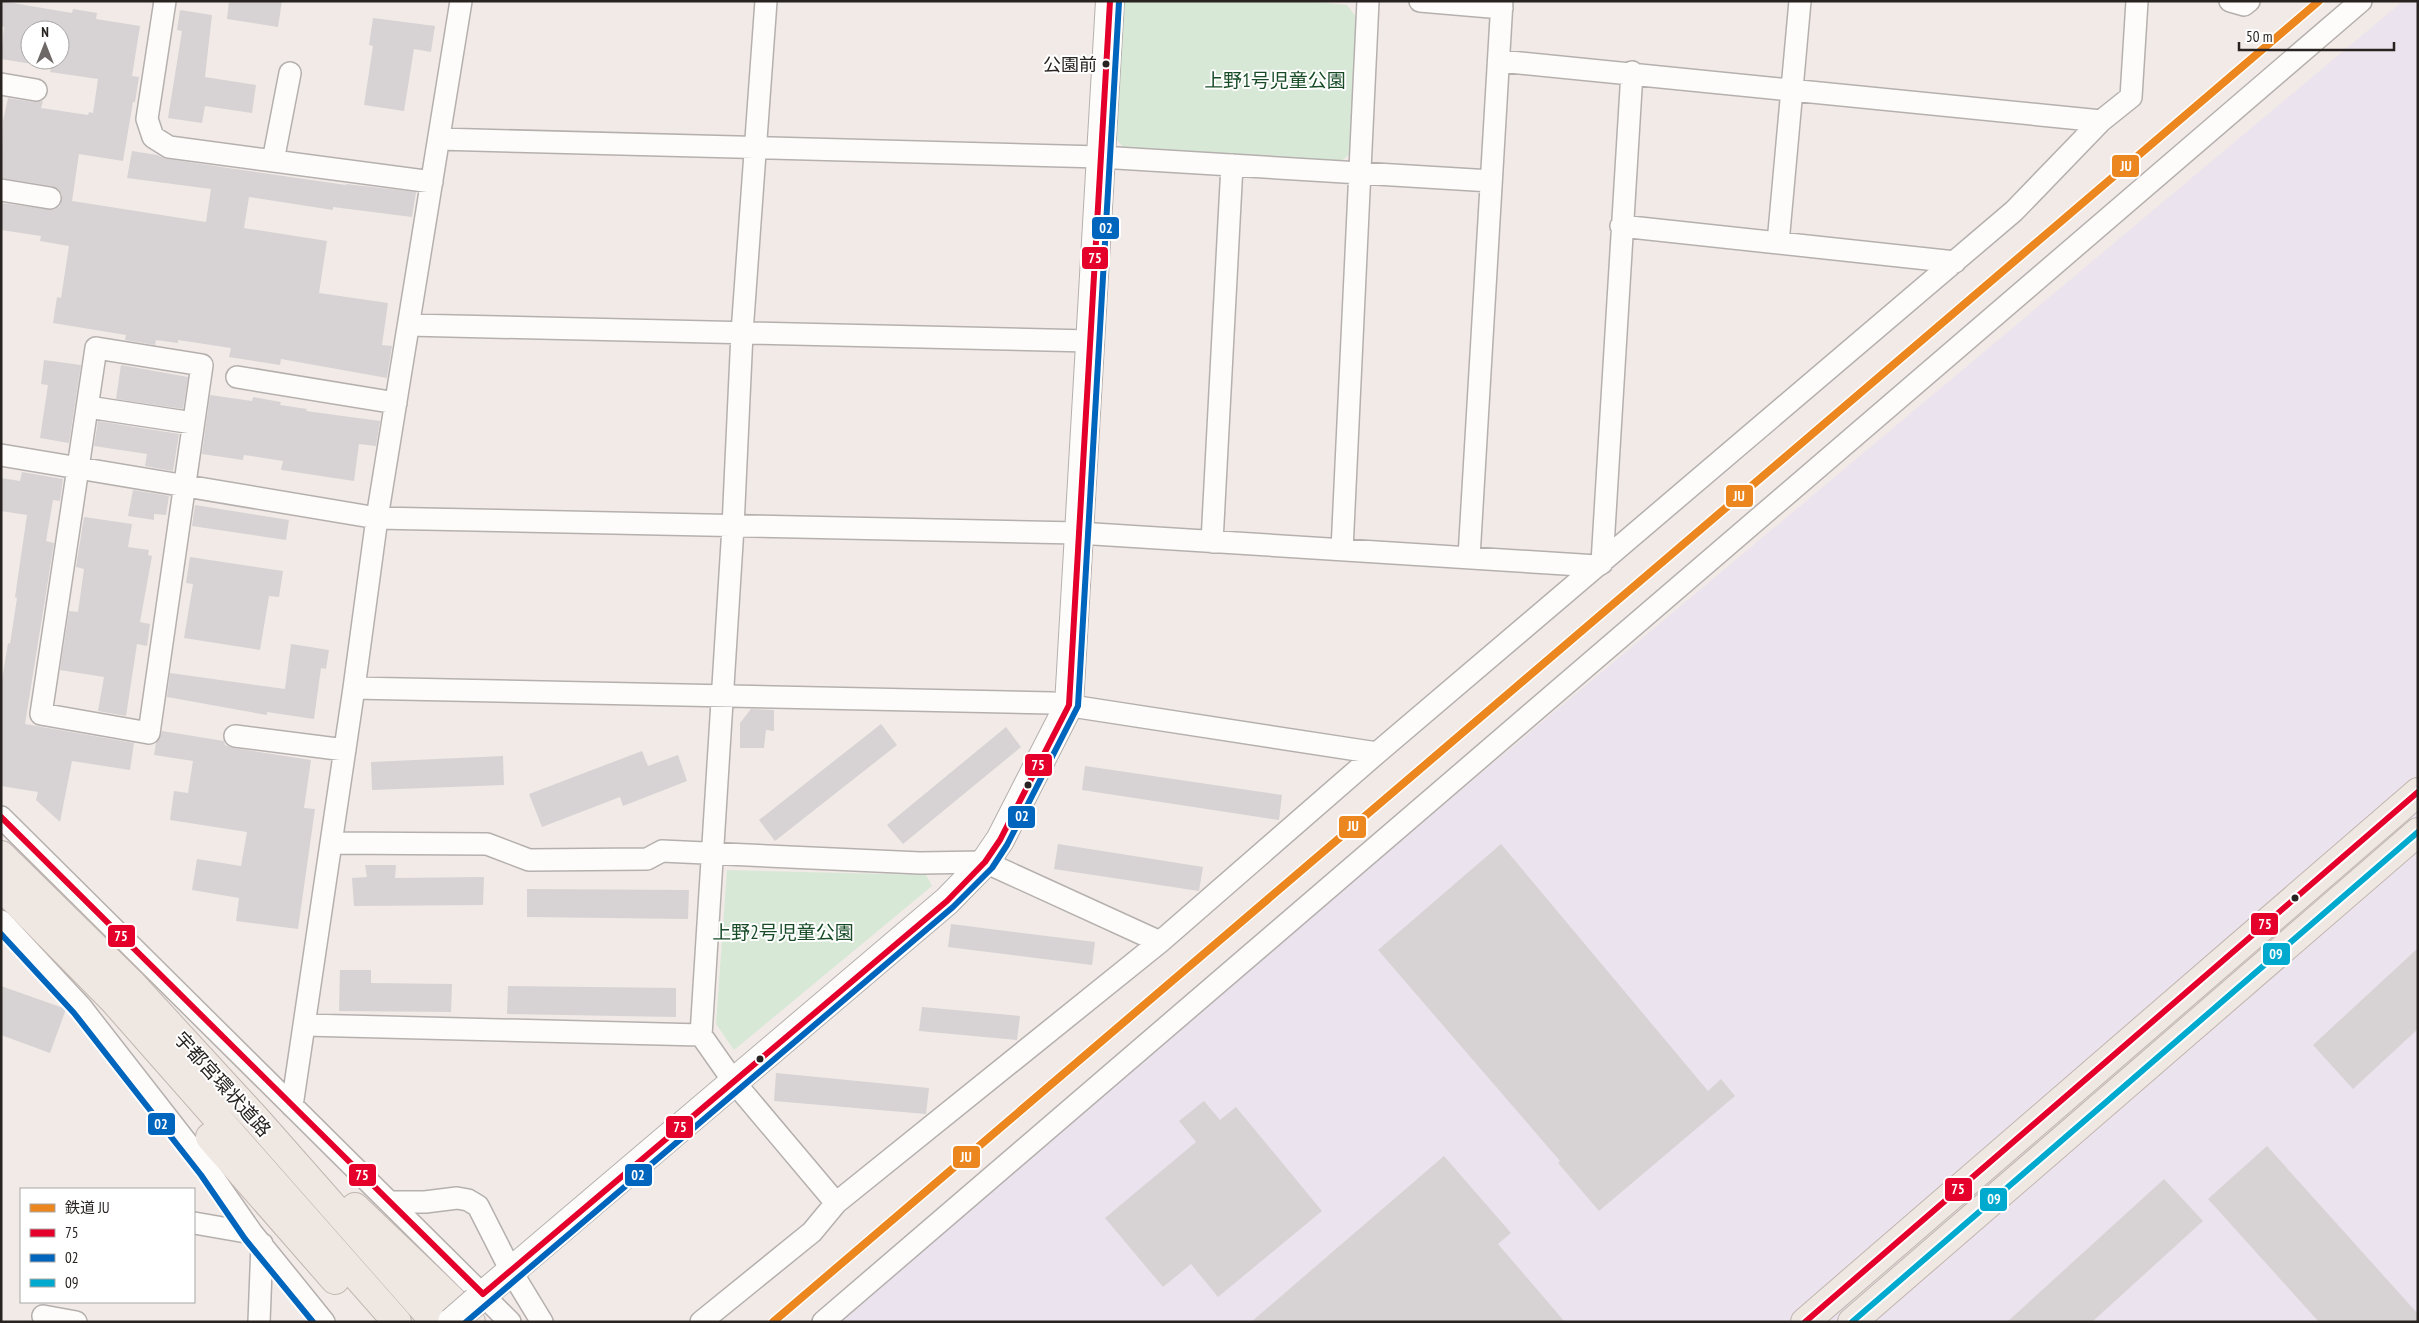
<svg xmlns="http://www.w3.org/2000/svg" width="2419" height="1323" font-family="'PT Sans Narrow','Noto Sans JP',sans-serif">
	<style>
		.industrial { fill: #ebe3ed }
		.green { fill: #d8e8d7 }
		.building { fill: #d7d3d4; fill-rule: evenodd }
		.lines { fill: none; stroke-linecap: round; stroke-linejoin: round }
		.street-casing { stroke: #b5b0ae; stroke-width: 24 }
		.secondary-casing { stroke: #b5b0ae; stroke-width: 30 }
		.highway-casing { stroke: #c1b5af; stroke-width: 30 }
		.street { stroke: #fdfcfb; stroke-width: 21 }
		.secondary { stroke: #fdfcfb; stroke-width: 28 }
		.highway { stroke: #efe7e2; stroke-width: 28 }
		.secondary-bridge-casing { stroke: #b5b0ae; stroke-width: 30; stroke-linecap: butt }
		.secondary-bridge { stroke: #fdfcfb; stroke-width: 28 }
		.bus-1-casing { stroke: #fff; stroke-width: 10 }
		.bus-2-casing { stroke: #fff; stroke-width: 10 }
		.bus-3-casing { stroke: #fff; stroke-width: 10 }
		.bus-1 { stroke: #e4002b; stroke-width: 6 }
		.bus-2 { stroke: #0065bd; stroke-width: 6 }
		.bus-3 { stroke: #00a9ce; stroke-width: 6 }
		.rail-1-casing { stroke: #fff; stroke-width: 11 }
		.rail-1 { stroke: #ec861e; stroke-width: 8 }
		.bus-dot { fill: #282321; stroke: #fff; stroke-width: 2 }
		.labels { text-anchor: middle; stroke-width: 4; stroke-linejoin: round; paint-order: stroke }
		.bus-label { font-size: 18px; fill: #282321; stroke: #fff; text-anchor: end }
		.park-label { font-size: 19px; fill: #164b26; stroke: #fff }
		.street-label { font-size: 19px; fill: #282321; stroke: #fff }
		.line-badge { stroke: #fff; stroke-width: 2 }
		.badge-label { font-size: 14px; text-anchor: middle; font-weight: bold; fill: #fff }
	</style>
	<rect width="100%" height="100%" fill="#f1eae7"/>
	<path class="industrial" d="M 2403,1 L 2418,1 L 2418,1322 L 826,1322 Z"/>
	<path class="green" d="M 1121,1 L 1309,1 L 1347,5 L 1357,18 L 1351,153 L 1340,162 L 1125,149 L 1114,137 Z
		M 727,870 L 926,875 L 932,886 L 734,1050 L 716,1024 Z"/>
	<path class="building" d="M 1,1 L 72,13 L 73,9 L 97,13 L 96,19 L 140,26 L 132,76 L 139,77 L 135,102 L 133,102 L 123,161 L 79,154 L 72,201 L 206,222 L 211,189 L 127,178 L 132,151 L 157,155 L 167,159 L 346,185 L 346,184 L 416,192 L 412,217 L 333,207 L 333,210 L 249,197 L 244,228 L 327,241 L 319,293 L 388,303 L 382,345 L 392,346 L 387,378 L 281,359 L 280,365 L 229,357 L 231,348 L 178,340 L 178,343 L 156,340 L 155,345 L 125,340 L 126,335 L 53,323 L 57,297 L 61,298 L 69,246 L 40,241 L 41,236 L 1,230 L 1,203 L 54,210 L 60,206 L 62,194 L 58,189 L 52,186 L 1,178 L 3,121 L 8,98 L 34,102 L 43,101 L 41,108 L 88,115 L 89,112 L 93,113 L 98,79 L 50,72 L 51,67 L 1,59 L 4,27 L 1,26 ZM 30,30 L 60,30 L 60,60 L 30,60 Z
		M 229,1 L 282,1 L 278,27 L 227,19 Z
		M 180,10 L 212,15 L 205,77 L 256,85 L 252,113 L 205,106 L 202,123 L 168,118 L 182,31 L 177,30 Z
		M 373,18 L 435,26 L 431,52 L 414,49 L 404,111 L 364,105 L 373,46 L 369,45 Z
		M 44,360 L 81,365 L 69,443 L 40,438 L 48,385 L 41,384 Z
		M 121,365 L 188,377 L 183,409 L 116,399 Z
		M 210,395 L 252,401 L 253,397 L 281,402 L 280,405 L 307,409 L 306,411 L 380,421 L 376,446 L 359,444 L 354,481 L 281,470 L 283,461 L 244,455 L 243,460 L 202,454 Z
		M 98,421 L 179,434 L 173,471 L 145,466 L 147,454 L 94,446 Z
		M 22,472 L 63,479 L 60,501 L 53,500 L 46,541 L 54,543 L 25,724 L 134,743 L 130,770 L 72,761 L 60,822 L 36,800 L 38,792 L 1,786 L 1,686 L 8,643 L 10,644 L 17,598 L 15,597 L 27,515 L 1,511 L 1,478 L 20,481 Z
		M 133,490 L 169,496 L 166,515 L 154,514 L 154,520 L 128,516 Z
		M 195,505 L 289,520 L 286,540 L 192,526 Z
		M 84,517 L 132,524 L 128,547 L 149,550 L 148,555 L 152,556 L 140,622 L 150,624 L 147,646 L 137,644 L 126,716 L 98,711 L 104,677 L 60,670 L 69,611 L 78,612 L 84,569 L 76,567 Z
		M 190,557 L 283,571 L 279,597 L 269,596 L 260,650 L 184,638 L 193,584 L 186,583 Z
		M 291,644 L 329,650 L 326,669 L 321,668 L 314,719 L 267,712 L 267,715 L 167,697 L 170,673 L 285,689 Z
		M 751,709 L 774,710 L 774,731 L 766,730 L 764,748 L 740,748 L 740,723 Z
		M 881,724 L 897,745 L 775,841 L 759,820 Z
		M 1006,727 L 1021,747 L 903,844 L 887,825 Z
		M 162,731 L 224,741 L 225,745 L 233,748 L 311,760 L 304,808 L 315,809 L 298,929 L 236,921 L 239,898 L 192,890 L 197,859 L 241,866 L 247,832 L 170,820 L 174,791 L 188,793 L 193,761 L 154,755 L 156,743 Z
		M 642,751 L 648,766 L 678,755 L 687,781 L 623,806 L 620,797 L 542,827 L 529,794 Z
		M 503,756 L 504,785 L 372,790 L 371,762 Z
		M 1085,766 L 1282,795 L 1279,820 L 1082,790 Z
		M 1058,844 L 1203,867 L 1199,891 L 1054,869 Z
		M 1501,844 L 1708,1091 L 1721,1079 L 1735,1096 L 1599,1211 L 1558,1163 L 1560,1161 L 1378,950 Z
		M 365,865 L 396,865 L 395,878 L 484,877 L 483,905 L 354,906 L 352,878 L 367,877 Z
		M 527,889 L 689,890 L 688,919 L 527,917 Z
		M 951,924 L 1095,942 L 1092,965 L 948,947 Z
		M 2418,948 L 2418,1029 L 2353,1089 L 2313,1045 Z
		M 340,970 L 371,970 L 371,983 L 452,984 L 451,1012 L 339,1011 Z
		M 1,986 L 66,1009 L 50,1053 L 1,1035 Z
		M 508,986 L 676,988 L 676,1017 L 507,1014 Z
		M 922,1007 L 1020,1016 L 1017,1040 L 919,1031 Z
		M 776,1073 L 929,1088 L 926,1114 L 774,1101 Z
		M 1204,1101 L 1220,1120 L 1236,1107 L 1322,1211 L 1218,1297 L 1191,1264 L 1163,1287 L 1105,1218 L 1196,1142 L 1179,1121 Z
		M 2267,1146 L 2418,1314 L 2418,1322 L 2319,1322 L 2208,1199 Z
		M 1444,1156 L 1511,1233 L 1498,1244 L 1565,1322 L 1251,1322 Z
		M 2164,1179 L 2203,1221 L 2092,1322 L 2007,1322 Z"/>
	<g class="lines">
		<defs>
			<path id="street" d="M 165,1 L 147,119 L 153,137 L 169,147 L 432,182
				M 766,1 L 742,333 L 733,527 L 701,1035 L 734,1082 L 836,1203
				M 1420,1 L 1502,8
				M 2230,1 L 2244,5 L 2249,1
				M 1500,61 L 2101,121
				M 1,84 L 36,90
				M 439,139 L 1100,157 L 1491,181
				M 273,161 L 290,73
				M 1,190 L 50,198
				M 1621,226 L 1955,262
				M 1778,243 L 1800,1
				M 409,325 L 1089,341
				M 96,348 L 202,365 L 149,733 L 41,714 Z
				M 237,377 L 396,403
				M 88,407 L 193,423
				M 1,455 L 377,518 L 1078,533 L 1597,566 L 1602,563
				M 1212,542 L 1232,165
				M 1342,550 L 1368,1
				M 1469,557 L 1502,1
				M 1602,563 L 1632,72
				M 354,688 L 1052,703 L 1377,753
				M 235,736 L 345,750
				M 1,817 L 510,1322
				M 331,843 L 487,844 L 529,860 L 647,859 L 662,851 L 920,863 L 985,862 L 1160,942
				M 1,921 L 81,1007 L 208,1170 L 252,1233 L 324,1322
				M 305,1025 L 701,1035
				M 292,1106 L 354,688 L 377,518 L 461,1
				M 390,1202 L 425,1202 L 457,1198 L 468,1200 L 478,1206 L 511,1271 L 542,1322
				M 194,1223 L 252,1233
				M 43,1316 L 76,1322
				M 259,1322 L 262,1244
				M 701,1322 L 812,1232 L 836,1203 L 1160,942 L 1377,753 L 2014,211 L 2101,121 L 2131,97 L 2137,1
				M 823,1322 L 2361,1"/>
			<path id="secondary" d="M 476,1301 L 947,901 L 985,862 L 1000,840 L 1069,705 L 1110,1"/>
			<path id="highway" d="M 1,855 L 132,984 L 257,1120 L 435,1322
				M 1,886 L 114,1001 L 397,1322
				M 210,1137 L 335,1280
				M 355,1207 L 451,1299 L 471,1322
				M 1805,1322 L 2418,792
				M 1852,1322 L 2418,832"/>
		</defs>
		<use href="#street" class="street-casing"/>
		<use href="#secondary" class="secondary-casing"/>
		<use href="#highway" class="highway-casing"/>
		<use href="#street" class="street"/>
		<use href="#secondary" class="secondary"/>
		<use href="#highway" class="highway"/>
		<defs>
			<path id="secondary-bridge" d="M 452,1322 L 476,1301"/>
		</defs>
		<use href="#secondary-bridge" class="secondary-bridge-casing"/>
		<use href="#secondary-bridge" class="secondary-bridge"/>
		<defs>
			<path id="bus-1" d="M 1,817 L 483,1294
				M 483,1294 L 947,901 L 985,862 L 1000,840 L 1069,705 L 1110,1
				M 1805,1322 L 2418,792"/>
			<path id="bus-2" d="M 1,934 L 74,1013 L 201,1175 L 245,1239 L 313,1322
				M 466,1322 L 953,907 L 992,868 L 1007,845 L 1078,706 L 1119,2"/>
			<path id="bus-3" d="M 1852,1322 L 2418,832"/>
		</defs>
		<use href="#bus-1" class="bus-1-casing"/>
		<use href="#bus-2" class="bus-2-casing"/>
		<use href="#bus-3" class="bus-3-casing"/>
		<use href="#bus-1" class="bus-1"/>
		<use href="#bus-2" class="bus-2"/>
		<use href="#bus-3" class="bus-3"/>
		<defs>
			<path id="rail-1" d="M 773,1322 L 2319,1"/>
		</defs>
		<use href="#rail-1" class="rail-1-casing"/>
		<use href="#rail-1" class="rail-1"/>
	</g>
	<g class="bus-dot">
		<circle cx="1106" cy="64" r="4.5"/>
		<circle cx="1028" cy="785" r="4.5"/>
		<circle cx="2295" cy="898" r="4.5"/>
		<circle cx="760" cy="1059" r="4.5"/>
	</g>
	<g class="labels">
		<g class="bus-label">
			<text x="1097" y="71">公園前</text>
		</g>
		<g class="park-label">
			<text x="1275" y="87">上野1号児童公園</text>
			<text x="783" y="939">上野2号児童公園</text>
		</g>
		<g class="street-label">
			<text transform="translate(223 1084) rotate(48)" y="7">宇都宮環状道路</text>
		</g>
	</g>
	<g class="line-badge">
		<rect x="2111" y="154" width="29" height="24" rx="5" fill="#ec861e"/>
		<rect x="1091" y="216" width="29" height="24" rx="5" fill="#0065bd"/>
		<rect x="1081" y="246" width="28" height="24" rx="5" fill="#e4002b"/>
		<rect x="1725" y="484" width="29" height="24" rx="5" fill="#ec861e"/>
		<rect x="1024" y="753" width="29" height="24" rx="5" fill="#e4002b"/>
		<rect x="1007" y="805" width="29" height="24" rx="5" fill="#0065bd"/>
		<rect x="1338" y="815" width="29" height="24" rx="5" fill="#ec861e"/>
		<rect x="2250" y="912" width="29" height="24" rx="5" fill="#e4002b"/>
		<rect x="107" y="924" width="29" height="24" rx="5" fill="#e4002b"/>
		<rect x="2262" y="942" width="29" height="24" rx="5" fill="#00a9ce"/>
		<rect x="147" y="1112" width="29" height="24" rx="5" fill="#0065bd"/>
		<rect x="665" y="1115" width="29" height="24" rx="5" fill="#e4002b"/>
		<rect x="952" y="1145" width="29" height="24" rx="5" fill="#ec861e"/>
		<rect x="348" y="1163" width="29" height="24" rx="5" fill="#e4002b"/>
		<rect x="624" y="1163" width="29" height="24" rx="5" fill="#0065bd"/>
		<rect x="1944" y="1177" width="29" height="25" rx="5" fill="#e4002b"/>
		<rect x="1979" y="1187" width="29" height="25" rx="5" fill="#00a9ce"/>
	</g>
	<g class="badge-label">
		<text x="2126" y="171">JU</text>
		<text x="1106" y="233">02</text>
		<text x="1095" y="263">75</text>
		<text x="1739" y="501">JU</text>
		<text x="1038" y="770">75</text>
		<text x="1022" y="821">02</text>
		<text x="1353" y="831">JU</text>
		<text x="2265" y="929">75</text>
		<text x="121" y="941">75</text>
		<text x="2276" y="959">09</text>
		<text x="161" y="1129">02</text>
		<text x="680" y="1132">75</text>
		<text x="966" y="1162">JU</text>
		<text x="362" y="1180">75</text>
		<text x="638" y="1180">02</text>
		<text x="1958" y="1194">75</text>
		<text x="1994" y="1204">09</text>
	</g>
	<rect width="2419" height="1323" fill="none" stroke="#282321" stroke-width="5"/>
	<rect x="20" y="1188" width="175" height="115" fill="#ffffff" stroke="#a9a7a6"/>
	<rect x="30" y="1204" width="25" height="8" fill="#ec861e" stroke="#a9a7a6"/>
	<text x="65" y="1213" font-size="15" fill="#282321">鉄道 JU</text>
	<rect x="30" y="1229" width="25" height="8" fill="#e4002b" stroke="#a9a7a6"/>
	<text x="65" y="1238" font-size="15" fill="#282321">75</text>
	<rect x="30" y="1254" width="25" height="8" fill="#0065bd" stroke="#a9a7a6"/>
	<text x="65" y="1263" font-size="15" fill="#282321">02</text>
	<rect x="30" y="1279" width="25" height="8" fill="#00a9ce" stroke="#a9a7a6"/>
	<text x="65" y="1288" font-size="15" fill="#282321">09</text>
	<g transform="translate(45 45)"><circle r="24" fill="#ffffff" stroke="#a9a7a6"/>
	<path d="M0-4L9 19L0 12L-9 19Z" fill="#6e6966"/>
	<text y="-8" font-size="14" font-weight="bold" text-anchor="middle" fill="#282321">N</text>
	</g>
	<path d="M2239 42v8h155v-8" fill="none" stroke="#282321" stroke-width="2.5"/>
	<text x="2246" y="42" font-size="15" fill="#282321" stroke="#ffffff" stroke-width="4" paint-order="stroke">50 m</text>
</svg>
